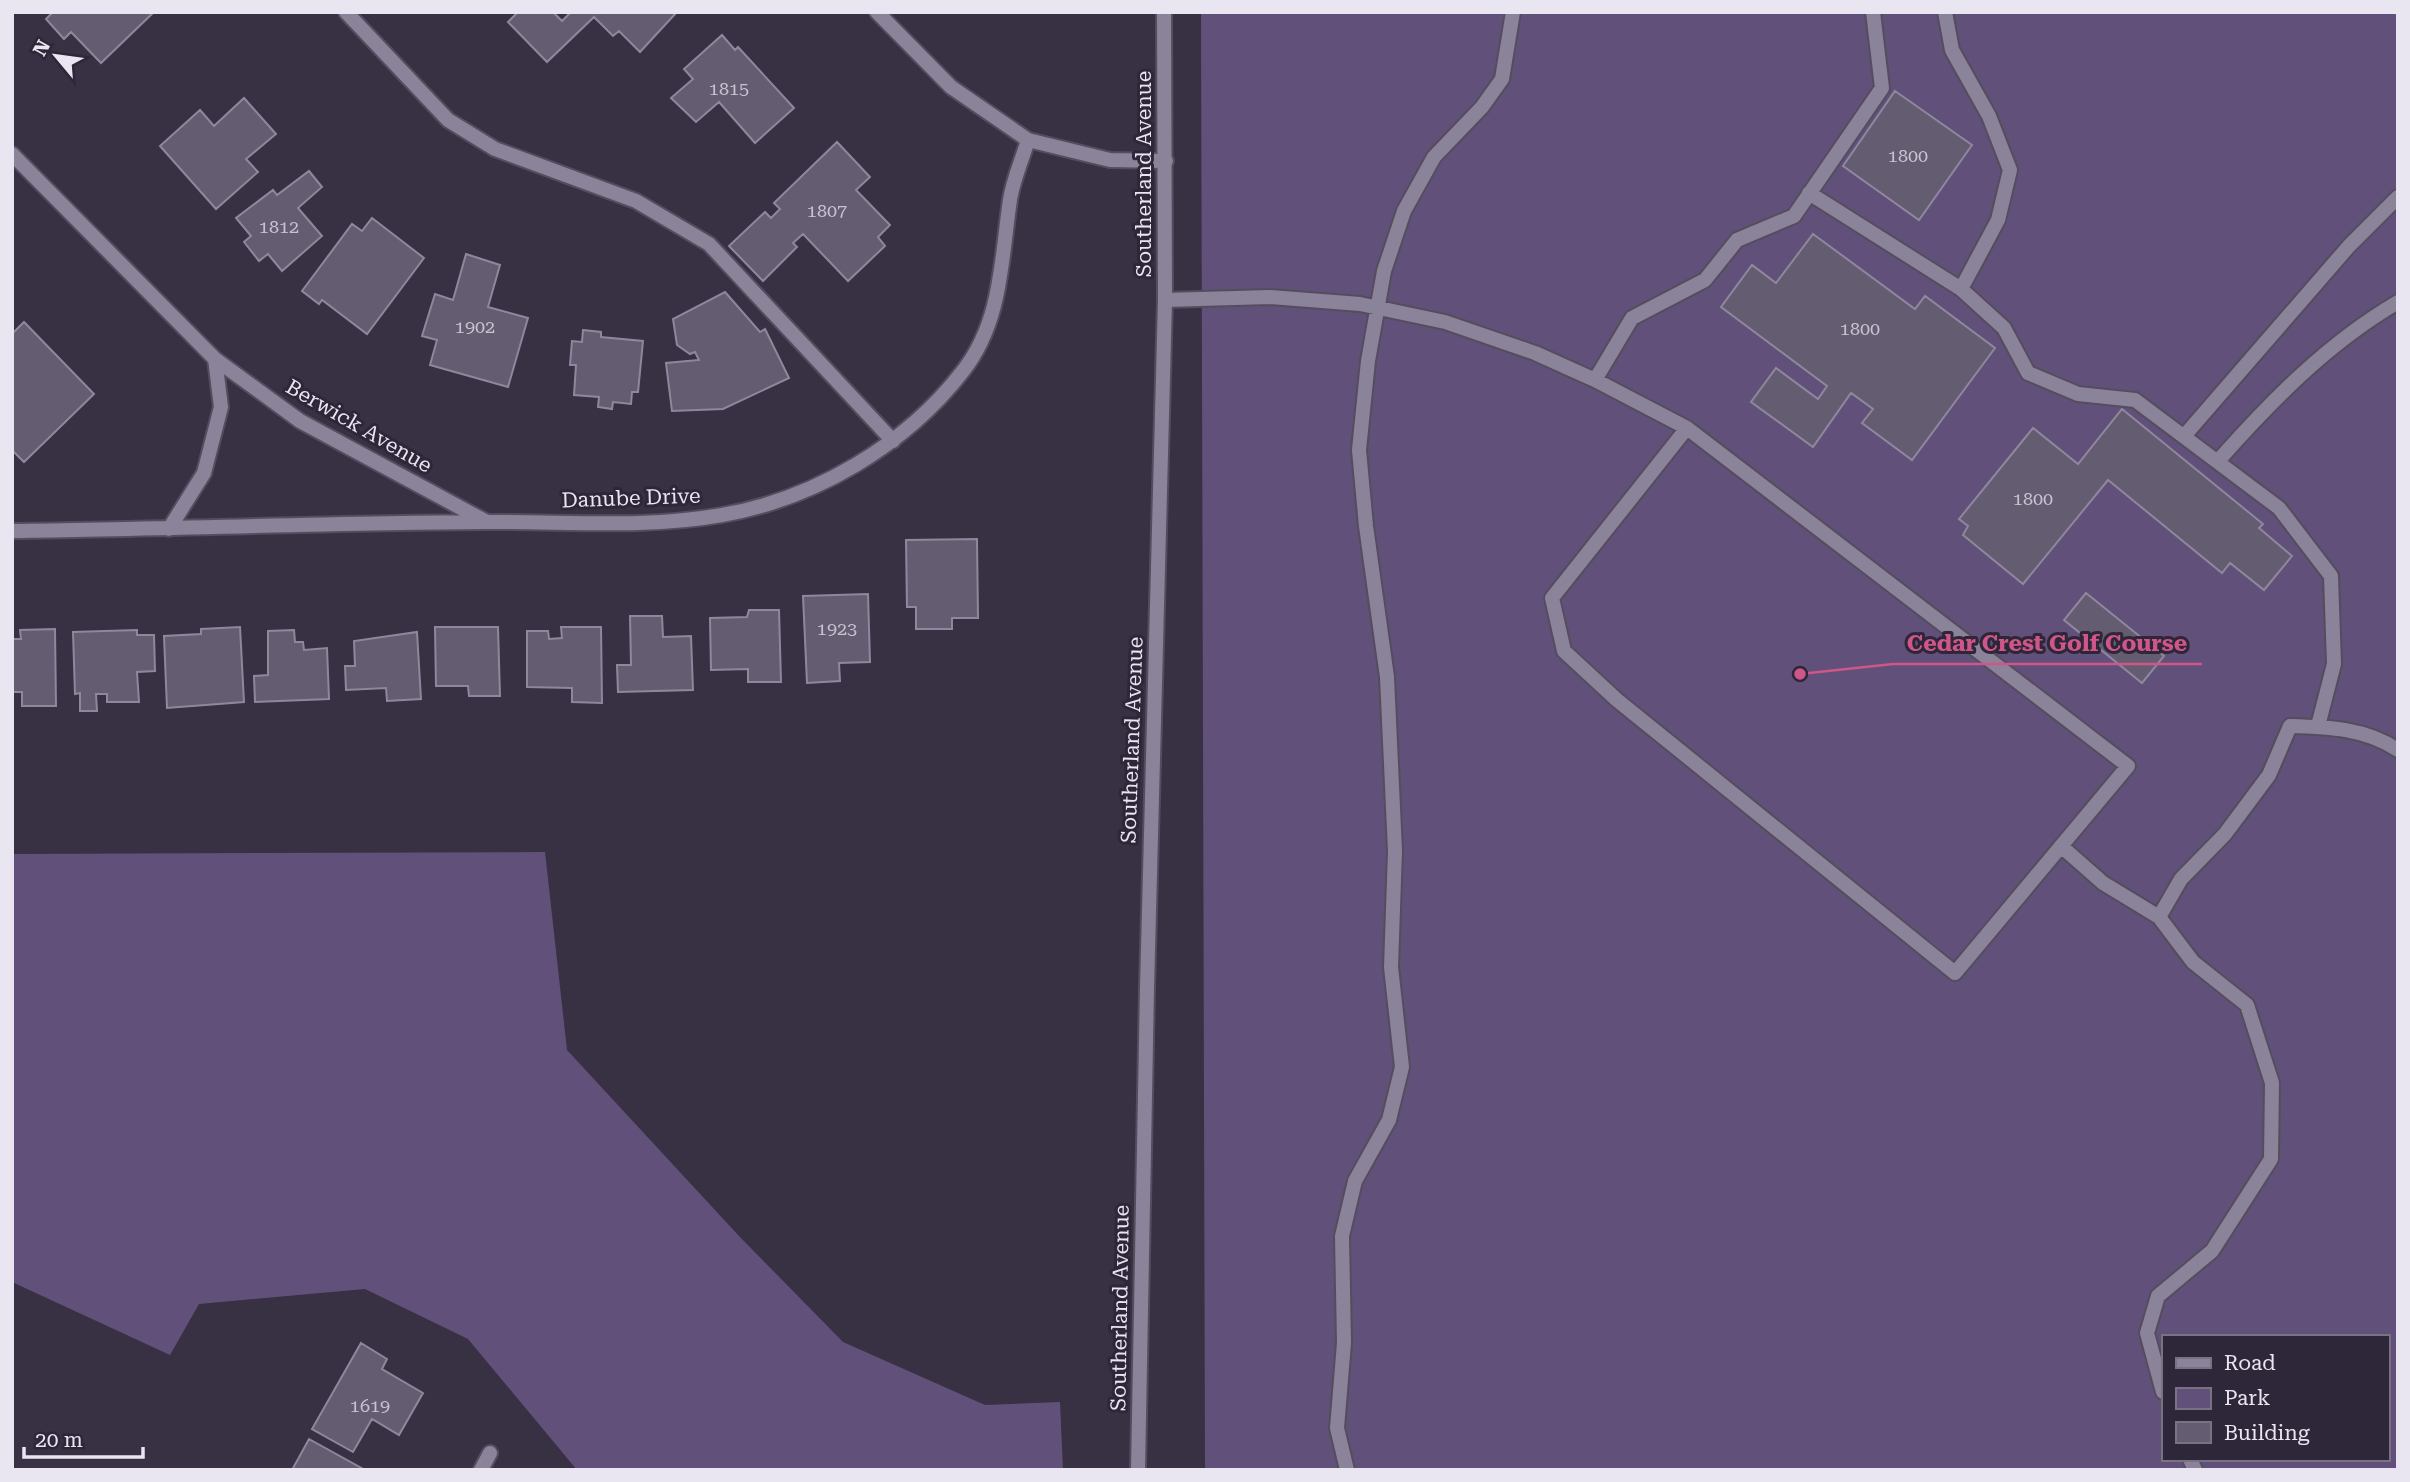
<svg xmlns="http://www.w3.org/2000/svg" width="2410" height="1482" font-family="'Roboto Serif',serif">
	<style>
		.green { fill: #61517a; fill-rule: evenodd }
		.building { fill: #645c71; stroke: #8f879d; stroke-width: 2 }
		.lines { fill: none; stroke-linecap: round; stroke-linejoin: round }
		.service-casing { stroke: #544d5d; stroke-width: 18 }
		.minor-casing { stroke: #544d5d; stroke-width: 18 }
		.tertiary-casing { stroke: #544d5d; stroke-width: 18 }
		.service { stroke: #8b8399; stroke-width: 14 }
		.minor { stroke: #8b8399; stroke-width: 14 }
		.tertiary { stroke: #8b8399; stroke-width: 14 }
		.labels { text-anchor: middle; stroke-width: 6; stroke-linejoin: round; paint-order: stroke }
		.number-label { font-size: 18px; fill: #c8c3d1 }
		.street-label { font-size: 21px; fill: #e9e5f1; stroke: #2e2639 }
		.leader { fill: none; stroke: #ce5688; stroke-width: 2.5 }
		.callout-dot { fill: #ce5688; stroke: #2e2639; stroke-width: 2.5 }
		.callout-label { font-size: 23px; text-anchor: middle; font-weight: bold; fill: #ce5688; stroke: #2e2639; stroke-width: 6; stroke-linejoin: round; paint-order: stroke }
	</style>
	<rect width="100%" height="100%" fill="#383043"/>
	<path class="green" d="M 1201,12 L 2398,12 L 2398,1470 L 1205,1470 ZM 2163,1337 L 2387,1337 L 2387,1459 L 2163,1459 Z
		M 545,852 L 567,1050 L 739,1236 L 843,1342 L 985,1405 L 1060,1402 L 1063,1470 L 577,1470 L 468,1339 L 365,1289 L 199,1304 L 170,1355 L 12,1282 L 12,854 Z"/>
	<path class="building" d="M 53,12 L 154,12 L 101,63 L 71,32 L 64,39 L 46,19 Z
		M 518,12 L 553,12 L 562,21 L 571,12 L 677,12 L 640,52 L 619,31 L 613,36 L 594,17 L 547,62 L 508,22 Z
		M 722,35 L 735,50 L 738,47 L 794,108 L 755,143 L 719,102 L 696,122 L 671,98 L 693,79 L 684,69 Z
		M 1895,91 L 1972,145 L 1919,220 L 1843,166 Z
		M 244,98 L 276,134 L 246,159 L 258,172 L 216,209 L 160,146 L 200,110 L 214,126 Z
		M 837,142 L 870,177 L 856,190 L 890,225 L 878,237 L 885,246 L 848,281 L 803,234 L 793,243 L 797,247 L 763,281 L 729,246 L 765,212 L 771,218 L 780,209 L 774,203 Z
		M 309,171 L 322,187 L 298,208 L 322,236 L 282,271 L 268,254 L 259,261 L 244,242 L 251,236 L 236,218 L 273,190 L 277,195 Z
		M 372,218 L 424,258 L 367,334 L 322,300 L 319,304 L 302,291 L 352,224 L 362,231 Z
		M 1813,234 L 1915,309 L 1925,296 L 1995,348 L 1912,460 L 1862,423 L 1873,409 L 1851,393 L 1813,447 L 1751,402 L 1776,368 L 1818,399 L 1827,386 L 1721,307 L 1752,265 L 1776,283 Z
		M 466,254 L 500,265 L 488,307 L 528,318 L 508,387 L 430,365 L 437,340 L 422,336 L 435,294 L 453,300 Z
		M 725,292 L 760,332 L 765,329 L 789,378 L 723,409 L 672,411 L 666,363 L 699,360 L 695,352 L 690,354 L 677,345 L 673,319 Z
		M 24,322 L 94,394 L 24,462 L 12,450 L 12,334 Z
		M 583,330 L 601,332 L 601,337 L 643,341 L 638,392 L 632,392 L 631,404 L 613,402 L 612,409 L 598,407 L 599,397 L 574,395 L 576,365 L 570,365 L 572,341 L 582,342 Z
		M 2122,409 L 2263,524 L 2259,528 L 2292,556 L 2264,590 L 2230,563 L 2222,573 L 2108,480 L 2023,584 L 1963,535 L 1968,526 L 1959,519 L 2033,428 L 2078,464 Z
		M 977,539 L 978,618 L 952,618 L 952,629 L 916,629 L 916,607 L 907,607 L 906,540 Z
		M 2086,593 L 2164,656 L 2142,683 L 2064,620 Z
		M 868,594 L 870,662 L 839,663 L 840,681 L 807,683 L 803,596 Z
		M 749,610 L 779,610 L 781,682 L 748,682 L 748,669 L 711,670 L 710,618 L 747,617 Z
		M 630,616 L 662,616 L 663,637 L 691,636 L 693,690 L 618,692 L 617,665 L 631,665 Z
		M 240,627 L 244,702 L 167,708 L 164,636 L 201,634 L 201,629 Z
		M 435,627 L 498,627 L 500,696 L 469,696 L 468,686 L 436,686 Z
		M 561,627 L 601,627 L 602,703 L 572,702 L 572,688 L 527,687 L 527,631 L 548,631 L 549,639 L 562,638 Z
		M 55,629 L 56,706 L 22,706 L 22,692 L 12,692 L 12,639 L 21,639 L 20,630 Z
		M 137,630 L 137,635 L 154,635 L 155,671 L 137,672 L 139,702 L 107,702 L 107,694 L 96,694 L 97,711 L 80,711 L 80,693 L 75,694 L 73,632 Z
		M 294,630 L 295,642 L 303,642 L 304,650 L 327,648 L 329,699 L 255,702 L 254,676 L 268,675 L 268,631 Z
		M 417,632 L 421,699 L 387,701 L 386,688 L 346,690 L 345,666 L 355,666 L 354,641 Z
		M 361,1343 L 387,1359 L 382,1369 L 423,1393 L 399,1435 L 372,1419 L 353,1452 L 312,1429 Z
		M 309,1439 L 365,1470 L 292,1470 Z"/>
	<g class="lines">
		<defs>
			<path id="service" d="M 346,12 L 448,120 L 495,149 L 636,201 L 709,244 L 893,441
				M 1809,193 L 1961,289 L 1998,220 L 2010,170 L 1989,116 L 1952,50 L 1945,12
				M 1961,289 L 2004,328 L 2028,373 L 2078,394 L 2135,400 L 2279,508 L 2331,576 L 2334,664 L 2318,726
				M 1165,300 L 1270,297 L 1360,304 L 1445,322 L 1535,353 L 1595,380 L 1687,428 L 2128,766 L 1955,973 L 1617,700 L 1564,651 L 1552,598 L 1687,428
				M 1595,380 L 1632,318 L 1705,280 L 1737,240 L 1794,216 L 1882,88 L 1873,12
				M 2185,435 L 2349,246 L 2398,197
				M 2218,461 C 2271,401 2328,343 2398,302
				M 2061,846 L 2103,883 L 2159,917
				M 2163,1392 L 2147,1333 L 2158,1296 L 2212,1251 L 2271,1159 L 2272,1083 L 2247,1005 L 2193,962 L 2159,917 L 2181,879 L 2225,834 L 2269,775 L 2290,726 C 2328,727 2365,728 2398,750
				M 2190,1459 L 2195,1470
				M 1347,1470 L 1337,1428 L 1344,1343 L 1342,1236 L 1355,1181 L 1389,1120 L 1402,1067 L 1391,967 L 1395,851 L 1387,677 L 1366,526 L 1359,450 L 1368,361 L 1384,271 L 1404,211 L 1434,157 L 1482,107 L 1502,79 L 1513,12"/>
			<path id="minor" d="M 12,154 L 215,359 L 300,421 L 485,521
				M 169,529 L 204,473 L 221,407 L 215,359
				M 12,531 C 170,529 328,523 485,522 C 564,521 644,529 722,515 C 814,499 905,446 963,371 C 1002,321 1001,260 1010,200 C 1013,180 1022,160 1028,140
				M 481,1470 L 490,1453
				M 1138,1470 L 1147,988 L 1165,300 L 1164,12"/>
			<path id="tertiary" d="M 877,12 L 951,87 L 1028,140 L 1110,160 L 1166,161"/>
		</defs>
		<use href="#service" class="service-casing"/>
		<use href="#minor" class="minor-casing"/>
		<use href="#tertiary" class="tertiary-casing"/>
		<use href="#service" class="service"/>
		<use href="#minor" class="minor"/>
		<use href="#tertiary" class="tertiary"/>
	</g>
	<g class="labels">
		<g class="number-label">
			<text x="729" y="95">1815</text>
			<text x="1908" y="162">1800</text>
			<text x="827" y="217">1807</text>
			<text x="279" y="233">1812</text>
			<text x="475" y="333">1902</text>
			<text x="1860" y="335">1800</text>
			<text x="2033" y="505">1800</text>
			<text x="837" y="635">1923</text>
			<text x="370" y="1412">1619</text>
		</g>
		<g class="street-label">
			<text transform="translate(1144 174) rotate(-90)" y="7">Southerland Avenue</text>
			<text transform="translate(359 426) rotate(30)" y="7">Berwick Avenue</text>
			<text transform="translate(631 498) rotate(-2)" y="7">Danube Drive</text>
			<text transform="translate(1132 740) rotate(-88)" y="7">Southerland Avenue</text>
			<text transform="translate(1120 1308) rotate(-89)" y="7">Southerland Avenue</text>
		</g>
	</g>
	<path class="leader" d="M1800 674L1893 664H2202"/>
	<circle class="callout-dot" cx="1800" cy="674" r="7"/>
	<g class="callout-label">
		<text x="2047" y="651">Cedar Crest Golf Course</text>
	</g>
	<rect width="2410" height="1482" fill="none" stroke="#e9e5f1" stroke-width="28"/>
	<rect x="2162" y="1335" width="228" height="126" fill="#2e2639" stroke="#797283" stroke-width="2"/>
	<rect x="2176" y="1358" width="35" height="10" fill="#8b8399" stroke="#797283" stroke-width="2"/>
	<text x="2224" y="1370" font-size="21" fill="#e9e5f1">Road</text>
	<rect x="2176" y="1388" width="35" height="21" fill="#61517a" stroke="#797283" stroke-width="2"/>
	<text x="2224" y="1405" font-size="21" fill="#e9e5f1">Park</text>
	<rect x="2176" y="1422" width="35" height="21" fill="#645c71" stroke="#797283" stroke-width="2"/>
	<text x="2224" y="1440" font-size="21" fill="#e9e5f1">Building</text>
	<g transform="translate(56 56) rotate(299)" stroke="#2e2639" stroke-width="5" paint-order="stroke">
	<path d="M0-5L12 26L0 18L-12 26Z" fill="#e9e5f1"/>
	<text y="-10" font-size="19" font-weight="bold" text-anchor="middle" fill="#e9e5f1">N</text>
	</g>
	<path d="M24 1447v10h119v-10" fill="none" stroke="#e9e5f1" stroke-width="3.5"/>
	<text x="35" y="1447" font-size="21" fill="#e9e5f1" stroke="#2e2639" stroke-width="5" paint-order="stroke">20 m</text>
</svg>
